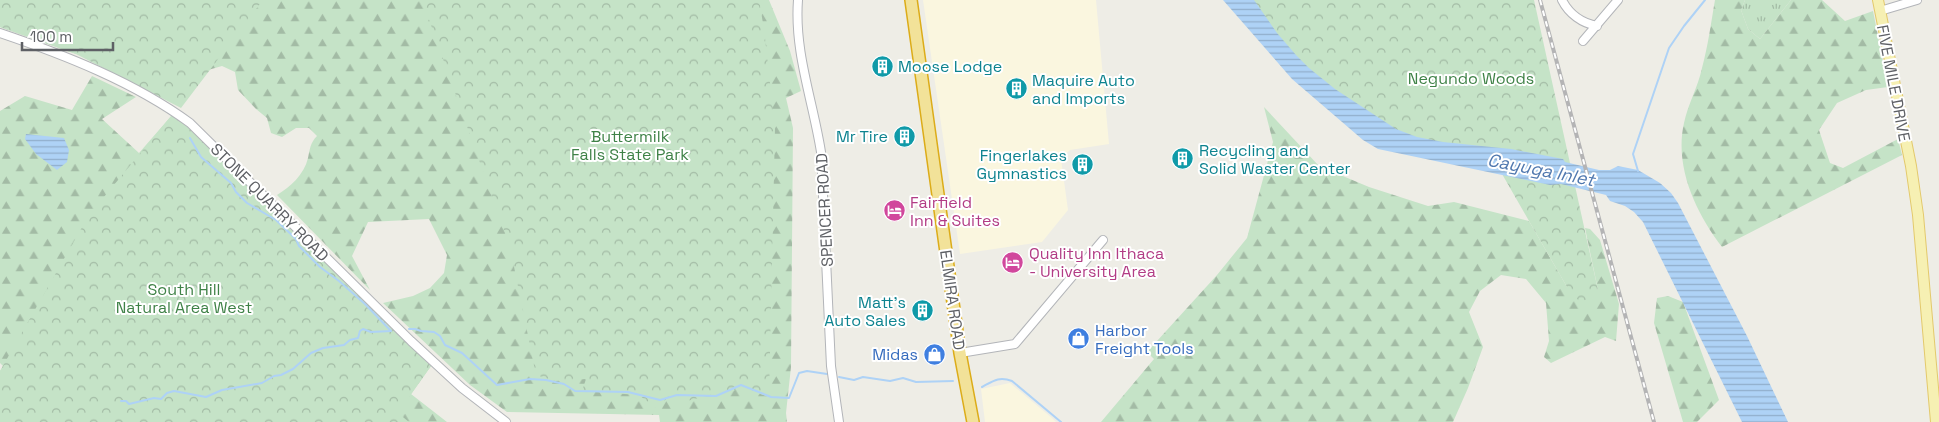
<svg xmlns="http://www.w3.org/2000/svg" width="1939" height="422" font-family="'Space Grotesk',sans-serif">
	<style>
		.commercial { fill: #faf6df }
		.grass { fill: url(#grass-tufts) }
		.forest { fill: url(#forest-firs) }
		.park { fill: url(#park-crowns) }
		.water { fill: url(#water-rules) }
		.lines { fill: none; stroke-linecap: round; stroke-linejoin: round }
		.stream { stroke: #aed2f6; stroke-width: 2 }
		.minor-casing { stroke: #b3b5b9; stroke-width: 10 }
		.major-casing { stroke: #e3c96b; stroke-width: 12 }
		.highway-casing { stroke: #dcac19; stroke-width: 14 }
		.minor { stroke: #fff; stroke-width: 8 }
		.major { stroke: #f6f0b3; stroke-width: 10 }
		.highway { stroke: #f2e299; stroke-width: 11 }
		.rail-casing { stroke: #b4b4b5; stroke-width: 4 }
		.rail { stroke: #fff; stroke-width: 2; stroke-dasharray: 5.5; stroke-linecap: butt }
		.labels { text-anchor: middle; stroke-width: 4; stroke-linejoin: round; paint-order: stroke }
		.culture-label { font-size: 16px; fill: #0d838f; stroke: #fff; text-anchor: start }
		.park-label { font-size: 16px; fill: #3f8247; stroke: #fff }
		.street-label { font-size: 16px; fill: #5e6065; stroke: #fff }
		.hotel-label { font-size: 16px; fill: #b23c85; stroke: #fff; text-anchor: start }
		.shop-label { font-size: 16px; fill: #366cbe; stroke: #fff; text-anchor: start }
		.water-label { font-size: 18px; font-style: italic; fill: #5078af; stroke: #fff }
	</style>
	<defs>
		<pattern id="grass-tufts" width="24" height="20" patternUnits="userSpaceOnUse" patternTransform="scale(1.25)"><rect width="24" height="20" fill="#c5e3c7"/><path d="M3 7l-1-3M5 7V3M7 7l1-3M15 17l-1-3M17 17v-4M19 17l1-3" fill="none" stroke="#a3bba5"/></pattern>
		<pattern id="forest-firs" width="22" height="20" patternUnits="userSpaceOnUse" patternTransform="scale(1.25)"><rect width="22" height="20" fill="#c5e3c7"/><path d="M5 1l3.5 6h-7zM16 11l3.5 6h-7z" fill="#a3bba5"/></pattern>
		<pattern id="park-crowns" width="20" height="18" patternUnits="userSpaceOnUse" patternTransform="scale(1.25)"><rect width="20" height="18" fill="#c5e3c7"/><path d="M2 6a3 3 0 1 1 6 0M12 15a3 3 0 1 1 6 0" fill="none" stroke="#a3bba5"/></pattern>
		<pattern id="water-rules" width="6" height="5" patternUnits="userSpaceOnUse" patternTransform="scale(1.25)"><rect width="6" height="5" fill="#aed2f6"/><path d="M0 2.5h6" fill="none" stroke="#91aecb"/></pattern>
	</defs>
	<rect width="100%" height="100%" fill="#eeede6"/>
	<path class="commercial" d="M 923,0 L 1096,0 L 1109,144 L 1070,150 L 1061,159 L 1068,210 L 1042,242 L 960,254 Z
		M 1010,383 L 1052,418 L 1056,422 L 985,422 L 981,389 Z"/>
	<path class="grass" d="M 1745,0 L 1791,0 L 1760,39 L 1748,29 L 1741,10 Z"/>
	<path class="forest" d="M 0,0 L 769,0 L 790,51 L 801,91 L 786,98 L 793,128 L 791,367 L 786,413 L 787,422 L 660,422 L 659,415 L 507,412 L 470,385 L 383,303 L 413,296 L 430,288 L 444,273 L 447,255 L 429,219 L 368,222 L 352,256 L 370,290 L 277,195 C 290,187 304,175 308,158 C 310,149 310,143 317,136 L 309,128 L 296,128 L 282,137 L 271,133 L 267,118 L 256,109 L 238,90 L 235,72 L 222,66 L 201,72 L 76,54 L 0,27 Z
		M 1715,0 L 1745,0 L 1741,10 L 1748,29 L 1760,39 L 1791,0 L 1822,0 L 1845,21 L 1873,11 L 1888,87 L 1866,90 L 1837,103 L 1819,130 L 1830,163 L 1843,168 L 1898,139 L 1902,155 L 1722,247 C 1696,213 1674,167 1684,123 C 1688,104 1698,87 1702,68 C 1708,46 1711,23 1715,0 Z
		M 92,76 L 136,97 L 102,119 L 139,153 L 172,115 L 431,366 L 411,394 L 447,422 L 0,422 L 0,371 L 3,366 L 0,363 L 0,111 L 25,96 L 72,110 Z
		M 1264,107 L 1319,166 L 1369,187 L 1428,206 L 1454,202 L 1529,221 L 1567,287 L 1598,290 L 1585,228 L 1590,229 L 1600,240 L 1619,304 L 1616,341 L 1605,337 L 1551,363 L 1544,357 L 1549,341 L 1546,303 L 1526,279 L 1501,275 L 1480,291 L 1469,312 L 1483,347 L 1468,388 L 1453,422 L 1101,422 L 1154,359 L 1147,352 L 1217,275 L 1247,238 L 1273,142 Z
		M 1668,296 L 1683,302 L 1719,400 L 1697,422 L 1683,422 L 1654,323 L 1657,298 Z"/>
	<path class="park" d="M 0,0 L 263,0 L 181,108 L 76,54 L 0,27 Z
		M 422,0 L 759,0 L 764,29 L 775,128 L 769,397 L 741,387 L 723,396 L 714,394 L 687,401 L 670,396 L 655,408 L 639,395 L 582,391 L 586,379 L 555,381 L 536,375 L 510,247 Z
		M 1238,0 L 1534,0 L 1598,290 C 1593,298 1589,300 1579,301 L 1567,287 L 1494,160 L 1424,149 L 1356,119 Z
		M 172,115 L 196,133 L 431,366 L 398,413 L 409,422 L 0,422 L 0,371 L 89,215 Z"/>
	<path class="water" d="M 1223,0 L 1254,0 L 1277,33 L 1296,55 L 1309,68 L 1335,89 L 1396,129 L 1417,137 L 1443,142 L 1511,149 L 1563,159 L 1565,162 L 1599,170 L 1610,170 L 1618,166 L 1638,170 L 1660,183 L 1671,193 L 1678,203 L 1747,336 L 1788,422 L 1742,422 L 1643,222 L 1634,212 L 1625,206 L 1610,201 L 1606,195 L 1561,184 L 1550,185 L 1378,149 L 1363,140 L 1292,79 Z
		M 26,134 L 64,138 L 69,150 L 67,162 L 57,170 L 36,154 L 25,139 Z"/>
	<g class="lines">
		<path class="stream" d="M 190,138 L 201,157 L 231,183 L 236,192 L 247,203 L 276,220 L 296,239 L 299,246 L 320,267 L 339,281 L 365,304 L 391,331
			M 1638,171 L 1633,154 L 1669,48 L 1684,26 L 1705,0
			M 409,329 L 415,329 L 421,331 L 434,332 L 440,336 L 445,345 L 462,353 L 497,385 L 530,379 L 546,380 L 564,384 L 575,391 L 628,392 L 660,400 L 677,395 L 716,396 L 741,385 L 771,397 L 789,398 L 799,373 L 807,371 L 827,374
			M 839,377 L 854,380 L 863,377 L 890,381 L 903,378 L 916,382 L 953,381
			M 982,387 C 993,381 999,376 1012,381 L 1061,422
			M 121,401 L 126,401 L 129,404 L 154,398 L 161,399 L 167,393 L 174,391 L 206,397 L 222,390 L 262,383 L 274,376 L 281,375 L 293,369 L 311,353 L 323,348 L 344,345 L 350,340 L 358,338 L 360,331 L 363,329 L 371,332 L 391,331"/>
		<defs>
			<path id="minor" d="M 798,0 C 794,52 813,101 821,152 L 831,366 L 839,422
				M 1562,0 C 1569,14 1582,23 1597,26
				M 1880,11 L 1917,0
				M 0,33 C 65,55 134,82 190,123 L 411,341 L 462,388 L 506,422
				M 1583,41 L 1618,0
				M 960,353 L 1015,344 L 1103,240"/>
			<path id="major" d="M 1878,0 L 1911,166 L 1918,215 L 1936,422"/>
			<path id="highway" d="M 911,0 L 960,353 L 973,422"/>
		</defs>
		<use href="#minor" class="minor-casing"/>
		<use href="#major" class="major-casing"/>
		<use href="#highway" class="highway-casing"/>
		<use href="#minor" class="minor"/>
		<use href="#major" class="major"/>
		<use href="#highway" class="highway"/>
		<defs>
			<path id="rail" d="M 1540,0 L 1654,422"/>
		</defs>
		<use href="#rail" class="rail-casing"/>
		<use href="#rail" class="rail"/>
	</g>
	<defs>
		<symbol id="building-disc" viewBox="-11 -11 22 22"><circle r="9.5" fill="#0f9aa8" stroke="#fff"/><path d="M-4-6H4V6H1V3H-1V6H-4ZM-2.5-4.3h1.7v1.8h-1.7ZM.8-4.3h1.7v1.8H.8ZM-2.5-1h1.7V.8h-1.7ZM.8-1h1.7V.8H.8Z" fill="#fff"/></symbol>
		<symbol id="hotel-disc" viewBox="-11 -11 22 22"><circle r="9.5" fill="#d1479c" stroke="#fff"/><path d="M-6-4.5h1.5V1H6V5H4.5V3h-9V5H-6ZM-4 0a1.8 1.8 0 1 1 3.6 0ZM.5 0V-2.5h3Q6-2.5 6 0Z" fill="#fff"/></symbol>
		<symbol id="shop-disc" viewBox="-11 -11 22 22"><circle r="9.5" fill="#3f7fe0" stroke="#fff"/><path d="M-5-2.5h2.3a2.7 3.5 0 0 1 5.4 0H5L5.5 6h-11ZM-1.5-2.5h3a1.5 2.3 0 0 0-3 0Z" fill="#fff"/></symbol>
	</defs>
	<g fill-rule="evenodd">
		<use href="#building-disc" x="870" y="54" width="25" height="25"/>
		<use href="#building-disc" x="1004" y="76" width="25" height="25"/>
		<use href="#building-disc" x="892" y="124" width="25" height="25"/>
		<use href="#building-disc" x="1170" y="146" width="25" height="25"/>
		<use href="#building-disc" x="1070" y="152" width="25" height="25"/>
		<use href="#hotel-disc" x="882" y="198" width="25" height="25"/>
		<use href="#hotel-disc" x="1000" y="250" width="25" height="25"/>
		<use href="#building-disc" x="910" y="298" width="25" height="25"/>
		<use href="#shop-disc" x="1066" y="326" width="25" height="25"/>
		<use href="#shop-disc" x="922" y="342" width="25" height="25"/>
	</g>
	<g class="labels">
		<g class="culture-label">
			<text x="898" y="72">Moose Lodge</text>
			<text x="1032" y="86">Maquire Auto<tspan x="1032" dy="18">and Imports</tspan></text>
			<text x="888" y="142" text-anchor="end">Mr Tire</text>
			<text x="1199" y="156">Recycling and<tspan x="1199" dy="18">Solid Waster Center</tspan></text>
			<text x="1067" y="161" text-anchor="end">Fingerlakes<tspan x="1067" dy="18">Gymnastics</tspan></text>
			<text x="906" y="308" text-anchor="end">Matt's<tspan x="906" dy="18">Auto Sales</tspan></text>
		</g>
		<g class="park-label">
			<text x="1471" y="84">Negundo Woods</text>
			<text x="630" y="142">Buttermilk<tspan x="630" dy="18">Falls State Park</tspan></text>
			<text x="184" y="295">South Hill<tspan x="184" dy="18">Natural Area West</tspan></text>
		</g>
		<g class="street-label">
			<text transform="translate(1894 83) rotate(79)" y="6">FIVE MILE DRIVE</text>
			<text transform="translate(270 202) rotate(45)" y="6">STONE QUARRY ROAD</text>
			<text transform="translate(824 210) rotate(-93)" y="6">SPENCER ROAD</text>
			<text transform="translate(953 300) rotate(82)" y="6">ELMIRA ROAD</text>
		</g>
		<g class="hotel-label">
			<text x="910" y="208">Fairfield<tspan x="910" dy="18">Inn &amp; Suites</tspan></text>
			<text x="1029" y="259">Quality Inn Ithaca<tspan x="1029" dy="18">- University Area</tspan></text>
		</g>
		<g class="shop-label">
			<text x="1095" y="336">Harbor<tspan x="1095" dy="18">Freight Tools</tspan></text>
			<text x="918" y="360" text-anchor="end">Midas</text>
		</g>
		<g class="water-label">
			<text transform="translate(1541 170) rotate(11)" y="6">Cayuga Inlet</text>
		</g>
	</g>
	<path d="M22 42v8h91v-8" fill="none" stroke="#5e6065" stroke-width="2.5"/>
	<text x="30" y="42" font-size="15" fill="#5e6065" stroke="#ffffff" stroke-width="4" paint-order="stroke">100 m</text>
</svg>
